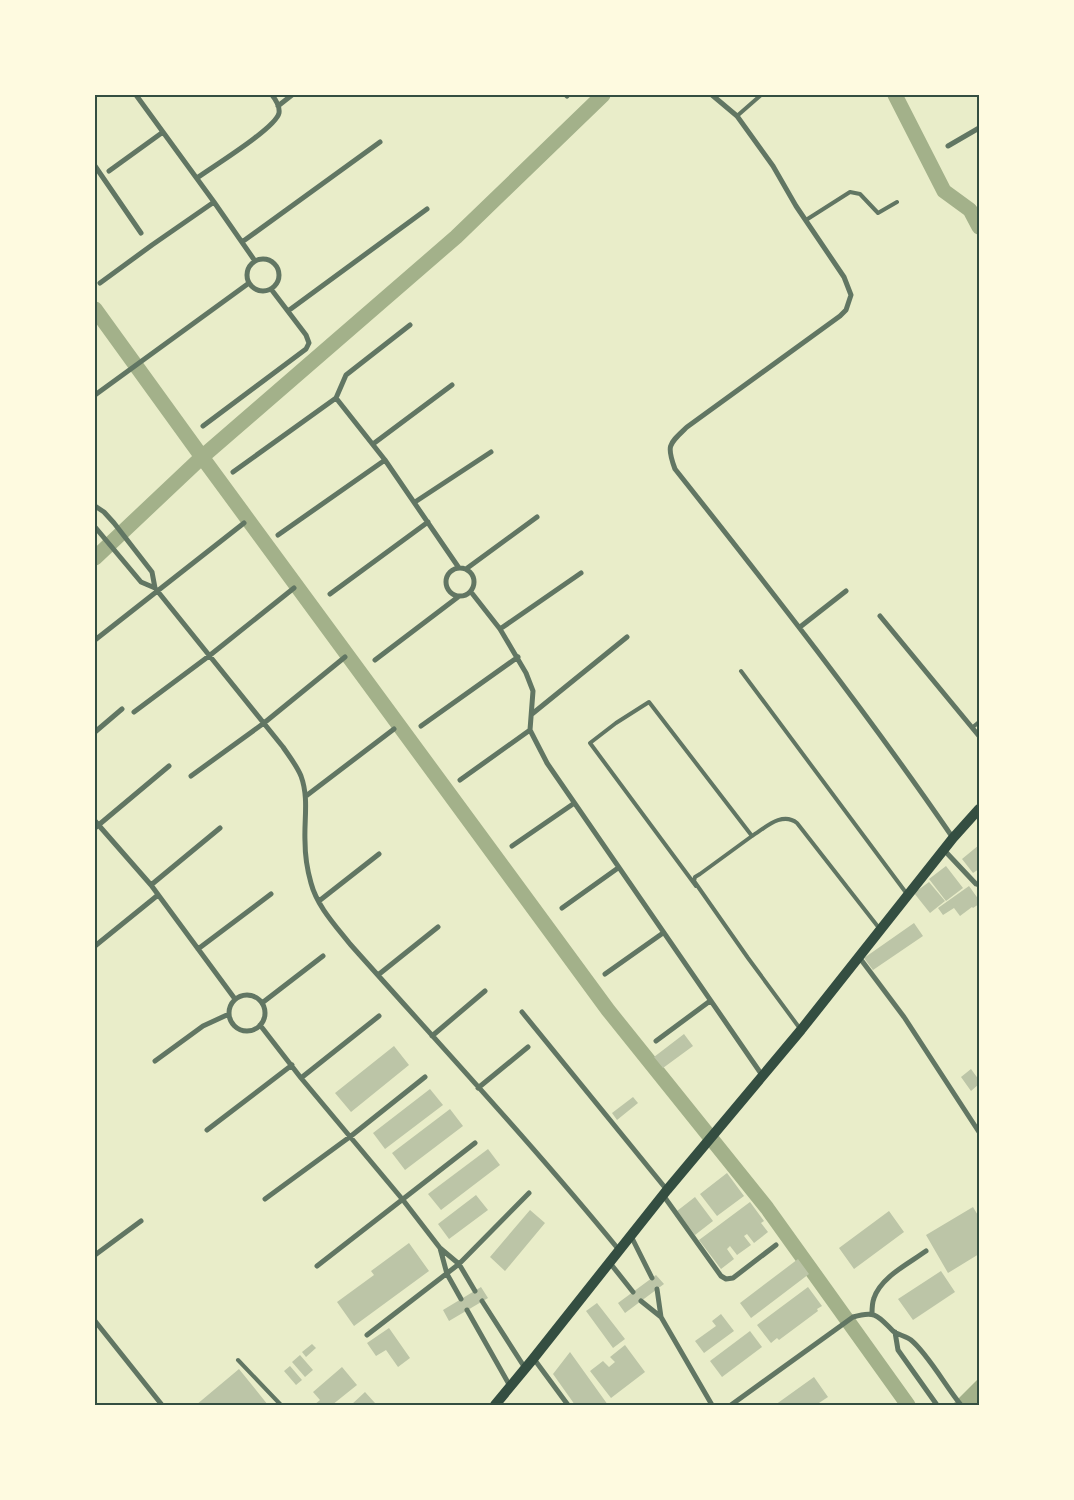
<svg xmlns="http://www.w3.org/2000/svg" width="1074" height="1500" font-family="Barlow,sans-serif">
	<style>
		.water { fill: #a3b18a }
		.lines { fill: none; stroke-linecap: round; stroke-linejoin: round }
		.canal { stroke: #a3b18a; stroke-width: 15 }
		.building { fill: #bcc5a7 }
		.service { stroke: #617663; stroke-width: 4 }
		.minor { stroke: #617663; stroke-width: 5 }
		.secondary { stroke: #344e41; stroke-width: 10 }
		.neatline { fill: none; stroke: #344e41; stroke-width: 2 }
	</style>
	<rect width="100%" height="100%" fill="#e9edc9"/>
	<path class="water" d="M 979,1378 L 979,1405 L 952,1405 Z"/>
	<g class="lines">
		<path class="canal" d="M 895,95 L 944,191 L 970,210 L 979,227
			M 95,309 L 202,457 L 608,1010 L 767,1208 L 908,1405
			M 95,558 L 202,457 L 456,237 L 603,95"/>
	</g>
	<path class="building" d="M 979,845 L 979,869 L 973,873 L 962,859 Z
		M 946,866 L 963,888 L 946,901 L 929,879 Z
		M 929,882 L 945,901 L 930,913 L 914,893 Z
		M 969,886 L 979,900 L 979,904 L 973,908 L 972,907 L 960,916 L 954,908 L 943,915 L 938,908 Z
		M 914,923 L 923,936 L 873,970 L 864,958 Z
		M 684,1034 L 693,1046 L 663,1068 L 654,1057 Z
		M 394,1046 L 409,1065 L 351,1112 L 335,1093 Z
		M 971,1069 L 979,1080 L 979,1084 L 971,1091 L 961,1077 Z
		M 430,1089 L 443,1105 L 385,1149 L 373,1133 Z
		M 633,1097 L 638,1103 L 617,1120 L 612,1113 Z
		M 450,1109 L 463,1126 L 405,1170 L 392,1153 Z
		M 488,1149 L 500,1165 L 441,1210 L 428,1194 Z
		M 727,1173 L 744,1196 L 717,1216 L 700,1194 Z
		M 476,1195 L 488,1210 L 449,1239 L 438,1224 Z
		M 695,1197 L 713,1221 L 695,1235 L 677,1211 Z
		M 750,1202 L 764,1221 L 761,1223 L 768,1232 L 754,1243 L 747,1234 L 744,1236 L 751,1245 L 737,1255 L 730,1246 L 727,1249 L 734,1259 L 721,1269 L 699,1240 Z
		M 973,1207 L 979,1217 L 979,1254 L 948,1273 L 926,1235 Z
		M 530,1210 L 545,1223 L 505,1271 L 490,1257 Z
		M 889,1211 L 904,1232 L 854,1269 L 839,1248 Z
		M 409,1243 L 429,1271 L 354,1326 L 337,1302 L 374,1275 L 371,1271 Z
		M 798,1259 L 809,1274 L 751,1318 L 740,1303 Z
		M 941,1271 L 955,1292 L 913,1320 L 898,1299 Z
		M 656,1275 L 664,1284 L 625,1313 L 618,1303 Z
		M 481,1287 L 488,1298 L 449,1321 L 443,1310 Z
		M 808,1287 L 822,1306 L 817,1309 L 818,1311 L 779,1340 L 777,1338 L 771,1343 L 757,1325 Z
		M 597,1303 L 625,1339 L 613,1348 L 586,1311 Z
		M 721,1314 L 734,1331 L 704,1353 L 695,1341 L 716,1326 L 712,1321 Z
		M 389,1328 L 410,1358 L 398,1367 L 386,1350 L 376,1356 L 367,1343 Z
		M 750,1331 L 762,1347 L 722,1377 L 710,1361 Z
		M 312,1344 L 316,1348 L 306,1357 L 302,1352 Z
		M 625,1345 L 645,1372 L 611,1398 L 590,1371 L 603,1361 L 609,1367 L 615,1362 L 610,1357 Z
		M 570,1352 L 608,1405 L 575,1405 L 553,1374 Z
		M 300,1355 L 313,1370 L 305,1377 L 292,1362 Z
		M 290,1366 L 302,1380 L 296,1385 L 284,1371 Z
		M 342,1367 L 357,1385 L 332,1405 L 314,1405 L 320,1400 L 313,1392 Z
		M 239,1369 L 268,1405 L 196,1405 Z
		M 814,1377 L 828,1397 L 816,1405 L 775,1405 Z
		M 365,1392 L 375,1403 L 373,1405 L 351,1405 Z"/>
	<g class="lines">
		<path class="service" d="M 737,116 L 761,95
			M 806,220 L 850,192 L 860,194 L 878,213 L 897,202
			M 741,671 L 907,894
			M 973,727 L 979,722
			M 752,836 L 700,874 L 695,877 L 694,881 L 748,958 L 801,1030
			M 696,886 L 590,743 L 616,723 L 649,702 L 752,836 C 765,828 782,811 797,823 L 879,928
			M 238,1360 L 281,1405"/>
		<path class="minor" d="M 136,95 L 214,202 L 255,261
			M 566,95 L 567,96
			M 712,95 L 737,116 L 773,166 L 796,206 L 844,277 L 851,295 L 846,310 L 840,316 L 687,427 C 669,444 666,445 675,469 C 771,590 866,711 953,838
			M 278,106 L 292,95
			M 948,146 L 979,128
			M 95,166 L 141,233
			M 109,171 L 163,132
			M 197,178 C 212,167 276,128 279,113 C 280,106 276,100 272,95
			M 242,242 L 380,142
			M247 275a16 16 0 1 1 32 0a16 16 0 1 1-32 0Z
			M 100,283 L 152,245 L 214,202
			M 288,311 L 427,209
			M 410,325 L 346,375 L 336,398 L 385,460 L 459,568
			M 95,395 L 249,283
			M 203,426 L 306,349 L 309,343 L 306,335 L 271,289
			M 373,444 L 452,385
			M 233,472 L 336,398
			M 415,502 L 491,452
			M 95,506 L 104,512 L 114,523 L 152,572 L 155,588
			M 95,527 L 141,582 L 155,588 L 283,747 C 289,756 297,766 301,776 C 309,798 304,819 305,841 C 305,855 307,869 311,883 C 317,906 335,925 350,944 C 440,1045 533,1145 619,1250
			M 278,535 L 385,460
			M446 582a14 14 0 1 1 28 0a14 14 0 1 1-28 0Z
			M 466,569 L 537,517
			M 471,592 L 500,629 L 526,673 L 533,691 L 530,730 L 547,763 L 762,1075
			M 330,594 L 428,522
			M 880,616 L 979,736
			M 800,627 L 846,591
			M 500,629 L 581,573
			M 95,640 L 244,523
			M 375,660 L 458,597
			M 134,712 L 209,656 L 294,588
			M 532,714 L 627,637
			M 421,726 L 518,657
			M 95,732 L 122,709
			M 191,776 L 264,723 L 345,657
			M 460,780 L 530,730
			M 306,796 L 394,729
			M 95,821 L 151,885 L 235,999
			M 95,828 L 169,766
			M 512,846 L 573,804
			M 944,850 L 976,884 L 979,885
			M 151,885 L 220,828
			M 319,901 L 379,854
			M 562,908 L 618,868
			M 95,946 L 158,895
			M 198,949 L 271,894
			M 859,957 L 904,1017 L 979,1132
			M 605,974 L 663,933
			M 378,975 L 438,927
			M229 1013a18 18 0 1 1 36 0a18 18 0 1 1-36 0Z
			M 262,1003 L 323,956
			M 522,1012 L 667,1190
			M 260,1025 L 301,1078 L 403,1200 L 440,1248 L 459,1264 L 475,1291
			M 432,1036 L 485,991
			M 656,1041 L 710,1001
			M 155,1061 L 203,1026 L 229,1014
			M 301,1078 L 379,1016
			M 478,1088 L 528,1047
			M 207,1130 L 292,1065
			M 663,1195 L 721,1276 L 726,1279 L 733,1278 L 776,1245
			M 265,1199 L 351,1136 L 425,1077
			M 631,1236 L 652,1278
			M 440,1248 L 447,1274 L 461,1299
			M 95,1255 L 141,1221
			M 610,1263 L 633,1292
			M 317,1266 L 475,1143
			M 657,1289 L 661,1317
			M 482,1301 L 525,1368
			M 641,1301 L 661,1317 L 712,1405
			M 467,1310 L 510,1386
			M 872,1314 C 872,1309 872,1303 874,1298 C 881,1277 908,1264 926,1251
			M 95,1321 L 162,1405
			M 895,1332 L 898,1350 L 937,1405
			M 367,1335 L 459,1264 L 529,1193
			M 534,1359 L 568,1405
			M 731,1405 L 853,1317 C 876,1310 878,1316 893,1331 C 898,1335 906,1336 911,1340 C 928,1354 946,1387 961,1405"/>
		<path class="secondary" d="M 495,1405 L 533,1359 L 667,1190 L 801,1030 L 953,838 L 979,809"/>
	</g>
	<rect width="1074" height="1500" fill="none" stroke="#fefae0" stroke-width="192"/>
	<rect x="96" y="96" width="882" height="1308" class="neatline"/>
</svg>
